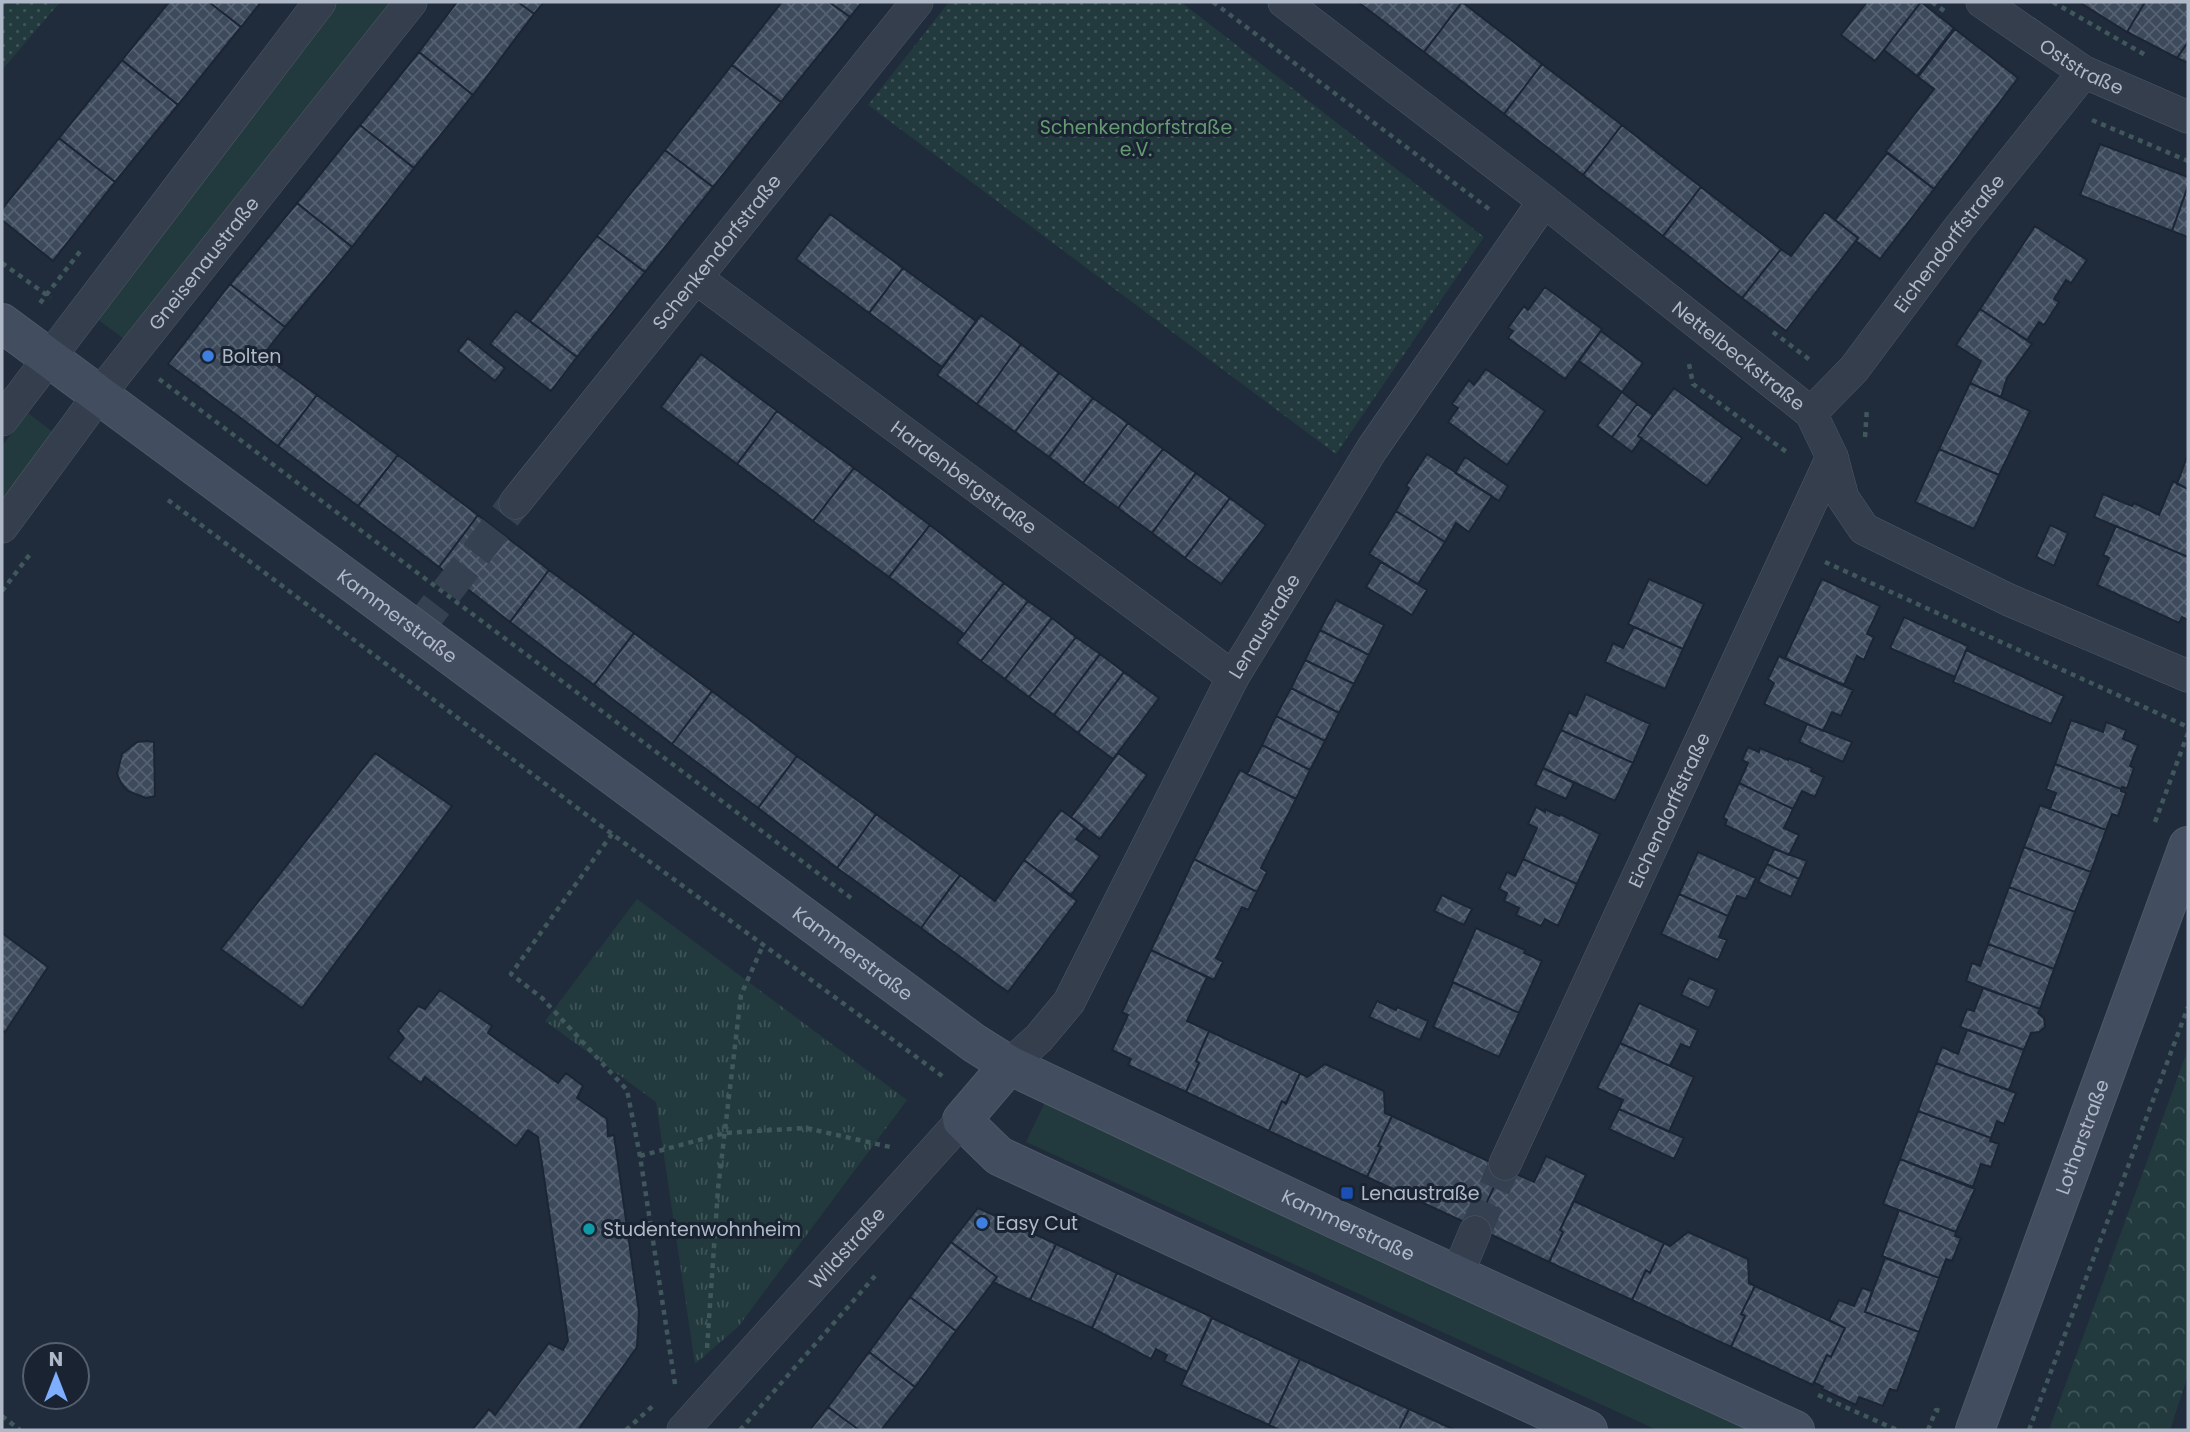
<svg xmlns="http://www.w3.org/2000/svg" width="2190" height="1432" font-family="Poppins,sans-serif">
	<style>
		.grass { fill: #223a3d }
		.forest { fill: url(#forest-crowns) }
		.park { fill: url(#park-tufts) }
		.garden { fill: url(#garden-dots) }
		.building { fill: url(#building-cross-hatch); stroke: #1c2533; stroke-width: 2 }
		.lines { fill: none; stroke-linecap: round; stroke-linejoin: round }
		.street-tunnel { stroke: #354151; stroke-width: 32; stroke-dasharray: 32 16; stroke-linecap: butt }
		.street-casing { stroke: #4f5967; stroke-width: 33 }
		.secondary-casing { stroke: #4f5967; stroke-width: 40 }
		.path { stroke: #40575b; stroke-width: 4.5; stroke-dasharray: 5 5; stroke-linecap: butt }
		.street { stroke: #343e4c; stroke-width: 32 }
		.secondary { stroke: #424d60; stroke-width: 38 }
		.shop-dot { fill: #3f7fe0; stroke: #1a2331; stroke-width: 2.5 }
		.transit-dot { fill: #1a4fb4; stroke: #1a2331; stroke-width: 2.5 }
		.culture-dot { fill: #0f9aa8; stroke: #1a2331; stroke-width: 2.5 }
		.labels { text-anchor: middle; stroke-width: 6; stroke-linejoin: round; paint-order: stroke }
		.street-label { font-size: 19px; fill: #afb9c8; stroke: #1a2331 }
		.park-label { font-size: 19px; fill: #659b72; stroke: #1a2331 }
		.poi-label { font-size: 19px; fill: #afb9c8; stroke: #1a2331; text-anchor: start }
	</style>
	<defs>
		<pattern id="forest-crowns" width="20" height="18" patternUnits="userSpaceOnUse" patternTransform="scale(1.75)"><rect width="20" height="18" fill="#223a3d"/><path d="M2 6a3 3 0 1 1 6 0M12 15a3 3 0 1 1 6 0" fill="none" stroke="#405458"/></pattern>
		<pattern id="park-tufts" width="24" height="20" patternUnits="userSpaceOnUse" patternTransform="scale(1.75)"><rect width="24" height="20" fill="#223a3d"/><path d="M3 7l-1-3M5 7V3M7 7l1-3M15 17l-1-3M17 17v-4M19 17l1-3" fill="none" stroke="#405458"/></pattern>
		<pattern id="garden-dots" width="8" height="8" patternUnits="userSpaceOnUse" patternTransform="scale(1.75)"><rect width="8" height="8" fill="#223a3d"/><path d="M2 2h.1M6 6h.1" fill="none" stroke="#405458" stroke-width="1.8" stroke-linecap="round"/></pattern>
		<pattern id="building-cross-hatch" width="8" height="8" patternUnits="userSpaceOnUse" patternTransform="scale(1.75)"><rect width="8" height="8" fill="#3c4a5c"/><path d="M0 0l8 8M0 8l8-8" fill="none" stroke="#566272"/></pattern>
	</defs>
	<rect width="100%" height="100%" fill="#202c3c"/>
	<path class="grass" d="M 338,2 L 392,2 L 124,339 L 97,319 Z
		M 28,413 L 53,432 L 2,500 L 2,446 Z
		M 1045,1102 L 1763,1430 L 1657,1430 L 1026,1142 Z"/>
	<path class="forest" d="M 2188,1049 L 2188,1375 L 2170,1430 L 2049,1430 Z"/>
	<path class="park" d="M 637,899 L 907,1100 L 738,1327 L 695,1364 L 656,1102 L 545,1021 Z"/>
	<path class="garden" d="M 2,2 L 60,2 L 2,70 Z
		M 949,2 L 1181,2 L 1484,237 L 1336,454 L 868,105 Z"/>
	<path class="building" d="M 169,2 L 209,2 L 241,27 L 178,105 L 122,60 Z
		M 209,2 L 261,2 L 241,27 Z
		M 457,2 L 518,2 L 534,14 L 473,95 L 419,52 Z
		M 518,2 L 544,2 L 534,14 Z
		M 782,2 L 829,2 L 850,17 L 781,102 L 732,65 Z
		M 829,2 L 862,2 L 850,17 Z
		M 1358,2 L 1462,2 L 1424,52 Z
		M 1462,2 L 1542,64 L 1504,114 L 1424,52 Z
		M 1867,2 L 1921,2 L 1875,61 L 1841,35 Z
		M 1921,2 L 1954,28 L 1917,76 L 1884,50 Z
		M 2079,2 L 2145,2 L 2127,32 Z
		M 2145,2 L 2188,2 L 2188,42 L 2177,58 L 2127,32 Z
		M 1955,29 L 2018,78 L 1934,189 L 1886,151 L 1934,89 L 1918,77 Z
		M 2188,42 L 2188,63 L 2177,58 Z
		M 419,52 L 473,95 L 414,168 L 360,125 Z
		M 122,60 L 178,105 L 115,182 L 59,138 Z
		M 1542,64 L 1622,125 L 1583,175 L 1504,114 Z
		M 732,65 L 781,102 L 713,187 L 665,150 Z
		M 360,125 L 414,168 L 352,247 L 297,203 Z
		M 1622,125 L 1701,187 L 1663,236 L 1583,175 Z
		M 59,138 L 115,182 L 53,261 L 2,220 L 2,209 Z
		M 2100,144 L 2188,177 L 2188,186 L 2172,231 L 2080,195 Z
		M 665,150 L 713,187 L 645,272 L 597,236 Z
		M 1887,153 L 1934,189 L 1880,259 L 1856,241 L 1858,238 L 1835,220 Z
		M 2188,186 L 2188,237 L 2172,231 Z
		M 1701,187 L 1781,249 L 1742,298 L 1663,236 Z
		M 297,203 L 352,247 L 285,327 L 230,284 Z
		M 1825,212 L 1858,238 L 1786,331 L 1742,298 L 1781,249 L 1791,256 Z
		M 830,214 L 903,268 L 869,313 L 796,259 Z
		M 2035,226 L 2087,260 L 2071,283 L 2066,280 L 2054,299 L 2059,302 L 2044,325 L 2039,322 L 2027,340 L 1980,309 Z
		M 597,236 L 645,272 L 577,357 L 530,321 Z
		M 903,268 L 976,321 L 942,367 L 869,313 Z
		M 230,284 L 285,327 L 263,355 L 317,395 L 278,446 L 168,364 Z
		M 1545,287 L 1602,329 L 1565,379 L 1508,338 L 1513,331 L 1508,328 L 1524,306 L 1528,310 Z
		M 1980,309 L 2032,344 L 2007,378 L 2001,397 L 1970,383 L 1981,361 L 1956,345 Z
		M 516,311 L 577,357 L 551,391 L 490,344 Z
		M 981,315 L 1021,344 L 977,404 L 937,375 Z
		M 1601,331 L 1643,363 L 1622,392 L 1579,361 Z
		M 468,338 L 505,368 L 495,381 L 458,351 Z
		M 1021,344 L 1059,373 L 1015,432 L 977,404 Z
		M 701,354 L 777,411 L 737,464 L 661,407 Z
		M 1486,369 L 1545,411 L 1507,465 L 1448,422 L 1458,408 L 1452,404 L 1469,380 L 1474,385 Z
		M 1059,373 L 1093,398 L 1049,457 L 1015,432 Z
		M 1970,383 L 2030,411 L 1999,475 L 1939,449 Z
		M 1674,388 L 1742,438 L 1707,486 L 1638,436 Z
		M 1622,392 L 1637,404 L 1612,437 L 1597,426 Z
		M 317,395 L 398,455 L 358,506 L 278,446 Z
		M 1093,398 L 1128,423 L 1083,483 L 1049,457 Z
		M 1637,404 L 1653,415 L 1638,436 L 1642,438 L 1632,452 L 1612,437 Z
		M 777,411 L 854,468 L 813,521 L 737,464 Z
		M 1128,423 L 1163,449 L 1118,508 L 1083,483 Z
		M 1163,449 L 1196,473 L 1152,533 L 1118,508 Z
		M 1939,449 L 1999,475 L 1974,529 L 1915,502 Z
		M 1427,454 L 1492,496 L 1469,532 L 1456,523 L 1445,542 L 1396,511 L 1409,488 L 1406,486 Z
		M 2188,454 L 2188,489 L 2177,484 Z
		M 398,455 L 478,515 L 439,567 L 358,506 Z
		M 1465,457 L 1508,486 L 1499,501 L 1455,473 Z
		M 854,468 L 930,525 L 889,577 L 813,521 Z
		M 1196,473 L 1230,498 L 1185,558 L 1152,533 Z
		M 2173,481 L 2188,489 L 2188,557 L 2094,517 L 2103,494 L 2132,506 L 2134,503 L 2159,515 Z
		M 1230,498 L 1266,525 L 1221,584 L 1185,558 Z
		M 1396,511 L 1445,542 L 1418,584 L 1369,554 Z
		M 478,515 L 549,570 L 510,622 L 439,567 Z
		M 930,525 L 1004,583 L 964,634 L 889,577 Z
		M 2050,525 L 2068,533 L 2054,566 L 2036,557 Z
		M 2116,526 L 2188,557 L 2188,620 L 2182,617 L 2179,623 L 2097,585 L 2109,558 L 2103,555 Z
		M 1381,562 L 1427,590 L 1412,615 L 1366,587 Z
		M 549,570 L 634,633 L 594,685 L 510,622 Z
		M 1649,579 L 1704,604 L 1683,649 L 1628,624 Z
		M 1822,579 L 1880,606 L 1867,634 L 1874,637 L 1864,660 L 1857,656 L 1844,685 L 1785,658 Z
		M 1004,583 L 1028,601 L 981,661 L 957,643 Z
		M 1336,600 L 1384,625 L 1369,655 L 1320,630 Z
		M 1028,601 L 1052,618 L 1005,679 L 981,661 Z
		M 1904,617 L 1968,646 L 1955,677 L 1890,648 Z
		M 1052,618 L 1076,637 L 1029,697 L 1005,679 Z
		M 1634,627 L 1683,649 L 1665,689 L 1605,662 L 1613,643 L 1623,648 Z
		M 1320,630 L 1369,655 L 1354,684 L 1305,660 Z
		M 634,633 L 712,691 L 672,744 L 594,685 Z
		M 1076,637 L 1100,654 L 1054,715 L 1029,697 Z
		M 1966,650 L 2064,696 L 2051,724 L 1953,682 Z
		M 1100,654 L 1124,672 L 1078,733 L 1054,715 Z
		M 1779,656 L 1853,690 L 1841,716 L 1832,712 L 1823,731 L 1764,704 L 1774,683 L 1768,679 Z
		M 1305,660 L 1354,684 L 1339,713 L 1291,688 Z
		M 1124,672 L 1159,698 L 1113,759 L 1078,733 Z
		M 1291,688 L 1339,713 L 1325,741 L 1276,716 Z
		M 712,691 L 797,756 L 758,808 L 672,744 Z
		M 1586,694 L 1650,724 L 1633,763 L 1561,730 L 1569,712 L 1576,716 Z
		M 1276,716 L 1325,741 L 1310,770 L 1262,745 Z
		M 2071,720 L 2103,732 L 2106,722 L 2126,730 L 2123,739 L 2138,745 L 2130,766 L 2134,768 L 2127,788 L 2122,787 L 2121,789 L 2055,764 Z
		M 1807,724 L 1852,742 L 1843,762 L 1799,742 Z
		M 1561,730 L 1633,763 L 1615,801 L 1543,768 Z
		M 147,741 L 154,742 L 155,796 L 146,798 L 128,791 L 121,783 L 117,774 L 122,754 L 137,742 Z
		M 1262,745 L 1310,770 L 1296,799 L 1247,774 Z
		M 1748,747 L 1759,752 L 1760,748 L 1788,760 L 1788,758 L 1812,768 L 1811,771 L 1824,777 L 1815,797 L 1802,791 L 1793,809 L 1739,783 L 1748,763 L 1742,760 Z
		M 375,753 L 452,806 L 302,1008 L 221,949 Z
		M 1118,753 L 1147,775 L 1100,839 L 1071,817 Z
		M 797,756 L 876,814 L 837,868 L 758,808 Z
		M 2055,764 L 2121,789 L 2121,791 L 2126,793 L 2118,816 L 2112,814 L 2106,830 L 2050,809 L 2056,793 L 2046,789 Z
		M 1543,768 L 1574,783 L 1566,799 L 1535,785 Z
		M 1240,770 L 1296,799 L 1261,868 L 1267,872 L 1257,892 L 1194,859 Z
		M 1739,783 L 1793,809 L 1784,828 L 1799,835 L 1789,855 L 1725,825 L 1727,820 L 1723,818 Z
		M 2040,805 L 2106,830 L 2091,872 L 2024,847 Z
		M 1536,807 L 1545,812 L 1545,809 L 1559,816 L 1560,814 L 1600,834 L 1577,884 L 1523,859 L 1537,828 L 1528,824 Z
		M 1061,810 L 1085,828 L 1076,839 L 1100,856 L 1071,895 L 1024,860 Z
		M 876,814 L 960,875 L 921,928 L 837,868 Z
		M 2024,847 L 2091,872 L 2075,912 L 2009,887 Z
		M 1774,849 L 1807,861 L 1799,879 L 1767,864 Z
		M 1698,852 L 1756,878 L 1746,899 L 1737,896 L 1728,916 L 1679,894 Z
		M 1194,859 L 1257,892 L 1248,910 L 1242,907 L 1216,958 L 1223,962 L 1214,980 L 1151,950 Z
		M 1523,859 L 1577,884 L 1558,926 L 1545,919 L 1541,926 L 1516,915 L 1519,908 L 1504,901 L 1507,893 L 1499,889 L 1507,872 L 1515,876 Z
		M 1024,860 L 1077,901 L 1008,992 L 921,928 L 960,875 L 995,901 Z
		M 1767,864 L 1799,879 L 1791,897 L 1758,882 Z
		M 2009,887 L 2075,912 L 2054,969 L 1988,944 Z
		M 1679,894 L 1728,916 L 1719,937 L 1727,940 L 1718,960 L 1661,934 Z
		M 1442,895 L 1472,909 L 1464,925 L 1434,911 Z
		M 1476,928 L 1525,950 L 1524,953 L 1542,961 L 1519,1013 L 1452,982 Z
		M 2,933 L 48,967 L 5,1032 L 2,1030 Z
		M 1988,944 L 2054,969 L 2040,1009 L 1966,981 L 1972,963 L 1980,966 Z
		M 1151,950 L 1207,977 L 1187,1021 L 1209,1031 L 1196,1061 L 1199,1063 L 1186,1092 L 1128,1065 L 1131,1059 L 1112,1050 L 1128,1015 L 1122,1012 Z
		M 1689,978 L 1717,990 L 1709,1008 L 1681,995 Z
		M 1453,982 L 1519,1013 L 1499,1057 L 1433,1027 Z
		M 1983,988 L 2040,1009 L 2038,1013 L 2044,1018 L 2045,1027 L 2039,1032 L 2031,1033 L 2024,1050 L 1960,1027 L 1967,1009 L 1974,1011 Z
		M 440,990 L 492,1026 L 488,1033 L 558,1083 L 566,1073 L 583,1086 L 577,1098 L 607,1119 L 608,1136 L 614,1135 L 639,1312 L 637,1347 L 578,1430 L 472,1430 L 489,1409 L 495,1415 L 549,1343 L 563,1350 L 568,1340 L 538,1137 L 528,1130 L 516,1146 L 425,1077 L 421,1083 L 388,1058 L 404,1038 L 398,1031 L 418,1006 L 425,1009 Z
		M 1377,1001 L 1396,1010 L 1397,1007 L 1428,1021 L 1420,1040 L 1369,1017 Z
		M 1639,1003 L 1698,1030 L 1690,1048 L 1681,1044 L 1670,1066 L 1620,1043 Z
		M 1967,1030 L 2024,1050 L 2009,1090 L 1936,1063 L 1942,1047 L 1958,1054 Z
		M 1209,1031 L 1300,1073 L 1286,1103 L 1282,1101 L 1269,1131 L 1186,1092 L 1199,1063 L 1196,1061 Z
		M 1620,1043 L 1694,1077 L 1669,1132 L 1619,1109 L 1623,1100 L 1597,1088 Z
		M 1936,1063 L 2016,1093 L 2004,1124 L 1997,1121 L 1991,1138 L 1918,1111 Z
		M 1325,1064 L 1384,1091 L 1385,1113 L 1392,1116 L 1378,1146 L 1381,1147 L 1367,1177 L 1269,1131 L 1282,1101 L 1286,1104 L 1300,1073 L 1307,1077 Z
		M 1619,1109 L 1684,1138 L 1674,1159 L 1609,1129 Z
		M 1918,1111 L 1991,1138 L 1990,1141 L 1999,1144 L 1991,1167 L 1981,1164 L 1973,1187 L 1900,1159 Z
		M 1392,1116 L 1503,1168 L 1475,1227 L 1367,1177 L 1381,1147 L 1378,1146 Z
		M 1546,1156 L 1586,1175 L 1560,1230 L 1563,1232 L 1549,1262 L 1475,1227 L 1503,1168 L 1534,1182 Z
		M 1900,1159 L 1975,1189 L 1956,1232 L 1883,1204 Z
		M 1574,1201 L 1664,1243 L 1650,1273 L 1646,1270 L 1632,1300 L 1549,1262 L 1563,1232 L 1560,1230 Z
		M 978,1208 L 1056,1244 L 1030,1300 L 993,1282 L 997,1277 L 951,1242 Z
		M 1899,1210 L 1956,1232 L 1955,1236 L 1961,1238 L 1952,1261 L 1946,1259 L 1939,1278 L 1882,1256 Z
		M 1688,1232 L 1748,1259 L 1749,1283 L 1755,1286 L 1741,1314 L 1745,1316 L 1731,1347 L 1632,1300 L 1646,1270 L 1650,1273 L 1664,1243 L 1670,1246 Z
		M 951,1242 L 997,1277 L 956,1331 L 910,1297 Z
		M 1056,1244 L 1117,1273 L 1092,1328 L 1030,1300 Z
		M 1885,1258 L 1939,1278 L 1919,1332 L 1865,1312 Z
		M 1117,1273 L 1212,1317 L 1187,1372 L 1164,1361 L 1167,1355 L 1156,1349 L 1151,1359 L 1092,1328 Z
		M 1755,1286 L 1845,1328 L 1831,1357 L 1827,1355 L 1813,1385 L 1731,1347 L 1745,1316 L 1741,1314 Z
		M 1862,1288 L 1872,1291 L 1865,1312 L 1919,1332 L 1897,1391 L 1890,1389 L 1883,1406 L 1859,1397 L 1856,1405 L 1822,1389 L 1823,1387 L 1814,1382 L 1827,1355 L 1831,1357 L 1845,1328 L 1829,1320 L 1839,1300 L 1854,1306 Z
		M 910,1297 L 956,1331 L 915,1387 L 869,1352 Z
		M 1212,1318 L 1300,1359 L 1269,1425 L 1181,1385 Z
		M 869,1352 L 915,1387 L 881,1430 L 859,1430 L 828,1407 Z
		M 1300,1359 L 1409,1409 L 1399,1430 L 1280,1430 L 1269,1425 Z
		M 828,1407 L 859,1430 L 810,1430 Z
		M 1409,1409 L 1455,1430 L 1399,1430 Z"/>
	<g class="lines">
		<path class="street-tunnel" d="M 417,630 L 515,503
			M 1475,1232 L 1505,1164"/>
		<defs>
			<g id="street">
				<path id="s1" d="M 1284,2 L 1544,201 L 1811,413 L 1832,457 L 1843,498 L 1864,529 L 2009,600 L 2188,676"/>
				<path id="s2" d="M 1982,2 L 2084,72 L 2188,117"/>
				<path id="s3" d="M 696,278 L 1233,677"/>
				<path id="s4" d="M 1811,413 L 1854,369 L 1959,228 L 2084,72"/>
				<path d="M 2,420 L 320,2"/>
				<path id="s5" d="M 515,503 L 917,2"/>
				<path id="s6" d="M 2,527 L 99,395 L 411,2"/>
				<path id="s7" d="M 1009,1065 L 1039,1038 L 1069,1002 L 1233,677 L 1372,449 L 1544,201"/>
				<path id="s8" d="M 1505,1164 L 1832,457"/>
				<path d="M 1457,1275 L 1475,1232"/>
				<path id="s9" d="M 683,1430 L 962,1120"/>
			</g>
			<g id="secondary">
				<path id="s10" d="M 2,323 L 974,1043 L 1009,1065 L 1337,1220 L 1795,1430"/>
				<path d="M 1009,1065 L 962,1120 L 999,1156 L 1588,1430"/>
				<path id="s11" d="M 1975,1430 L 2188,846"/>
			</g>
		</defs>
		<use href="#street" class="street-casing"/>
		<use href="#secondary" class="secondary-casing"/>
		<path class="path" d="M 1213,2 L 1489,209
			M 1932,2 L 1947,13
			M 2053,2 L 2147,56
			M 2092,120 L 2188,161
			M 2,263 L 51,298
			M 40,303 L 82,249
			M 1773,332 L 1810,360
			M 1689,364 L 1693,384 L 1788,453
			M 159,379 L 855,901
			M 1865,437 L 1867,408
			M 168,500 L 612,834 L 945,1078
			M 1825,562 L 2188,727
			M 2,591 L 31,553
			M 2155,822 L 2188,733
			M 612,834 L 511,974 L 542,998 L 627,1090 L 640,1156 L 675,1384
			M 640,1156 L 725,1133 L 806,1128 L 890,1147
			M 707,1348 L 718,1189 L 741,995 L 763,945
			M 1818,1395 L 1897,1430
			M 2,1416 L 20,1430
			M 626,1430 L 654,1405
			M 740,1430 L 875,1276
			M 1928,1430 L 1936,1410 L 1941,1411
			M 2029,1430 L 2188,1007"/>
		<use href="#street" class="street"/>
		<use href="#secondary" class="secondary"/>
	</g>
	<g class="shop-dot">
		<circle cx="208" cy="356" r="7"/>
		<circle cx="982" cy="1223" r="7"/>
	</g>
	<rect class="transit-dot" x="1340" y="1186" width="14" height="14" rx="3.5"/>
	<circle class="culture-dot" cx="589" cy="1229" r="7"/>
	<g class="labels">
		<g class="street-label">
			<text dy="7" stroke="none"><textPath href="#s2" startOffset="119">Oststraße</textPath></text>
			<text dy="7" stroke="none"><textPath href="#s4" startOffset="219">Eichendorffstraße</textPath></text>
			<text dy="7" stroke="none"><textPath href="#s5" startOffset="322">Schenkendorfstraße</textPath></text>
			<text dy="7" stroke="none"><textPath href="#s6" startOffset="332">Gneisenaustraße</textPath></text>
			<text dy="7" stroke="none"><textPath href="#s1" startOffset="576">Nettelbeckstraße</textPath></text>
			<text dy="7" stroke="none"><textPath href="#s3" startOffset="334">Hardenbergstraße</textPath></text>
			<text dy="7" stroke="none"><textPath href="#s10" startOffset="492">Kammerstraße</textPath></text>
			<text dy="7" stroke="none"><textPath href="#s7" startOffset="511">Lenaustraße</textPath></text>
			<text dy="7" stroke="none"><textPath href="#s8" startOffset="390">Eichendorffstraße</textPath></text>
			<text dy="7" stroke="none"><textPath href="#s10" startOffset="1059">Kammerstraße</textPath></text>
			<text dy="7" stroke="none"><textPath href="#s11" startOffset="312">Lotharstraße</textPath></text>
			<text dy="7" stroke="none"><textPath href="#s10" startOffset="1626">Kammerstraße</textPath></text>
			<text dy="7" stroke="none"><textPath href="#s9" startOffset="245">Wildstraße</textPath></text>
		</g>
		<g class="park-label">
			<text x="1136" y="134">Schenkendorfstraße<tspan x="1136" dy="22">e.V.</tspan></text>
		</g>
		<g class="poi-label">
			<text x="222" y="363">Bolten</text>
			<text x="1361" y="1200">Lenaustraße</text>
			<text x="996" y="1230">Easy Cut</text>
			<text x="603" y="1236">Studentenwohnheim</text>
		</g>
	</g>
	<rect width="2190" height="1432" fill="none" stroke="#afb9c8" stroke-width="7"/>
	<g transform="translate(56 1376)"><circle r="33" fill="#1a2331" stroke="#565f6d" stroke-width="2"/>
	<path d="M0-5L12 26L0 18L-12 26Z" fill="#7eaeff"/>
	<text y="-10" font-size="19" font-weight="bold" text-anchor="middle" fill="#afb9c8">N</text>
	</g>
</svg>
